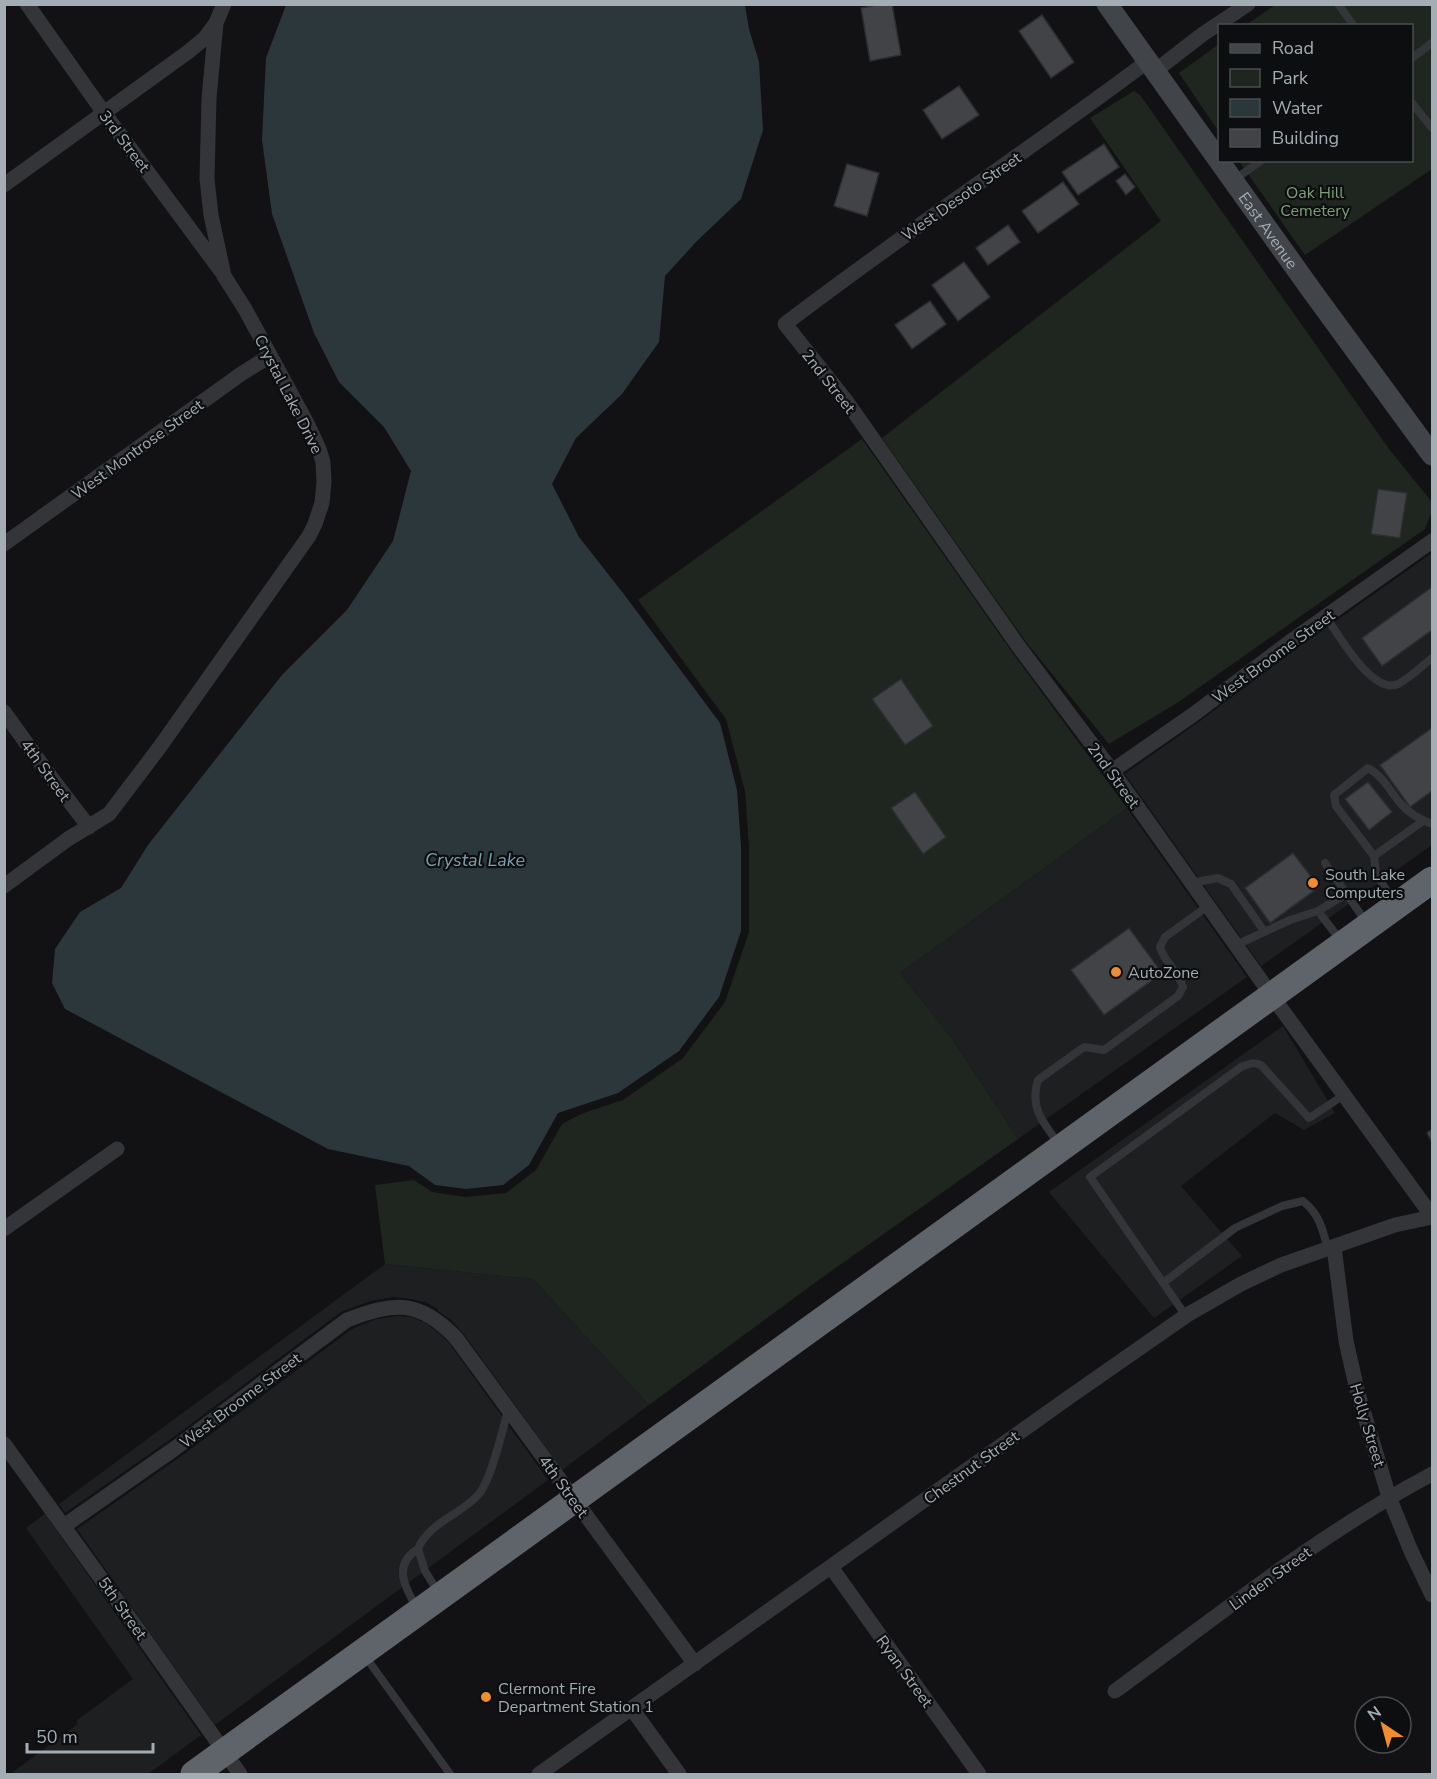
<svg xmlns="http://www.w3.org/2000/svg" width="1437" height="1779" font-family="'Nunito Sans',sans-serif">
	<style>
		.built { fill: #1e1f21 }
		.green { fill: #1f261f }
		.water { fill: #2c373c }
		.building { fill: #414347; stroke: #2c2d30; stroke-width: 1.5 }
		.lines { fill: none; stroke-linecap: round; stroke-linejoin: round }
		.lane { stroke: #333539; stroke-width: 8 }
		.street { stroke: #333539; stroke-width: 15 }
		.secondary { stroke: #414449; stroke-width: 21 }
		.highway { stroke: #5f646a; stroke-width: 27 }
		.poi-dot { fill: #ef8d2f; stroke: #0d0e0f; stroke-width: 2 }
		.labels { text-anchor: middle; stroke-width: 4.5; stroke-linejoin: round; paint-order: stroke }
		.street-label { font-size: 16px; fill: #a4acb4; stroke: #0d0e0f }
		.park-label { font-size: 16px; fill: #7f9f7b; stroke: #0d0e0f }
		.poi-label { font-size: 16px; fill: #a4acb4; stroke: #0d0e0f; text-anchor: start }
		.water-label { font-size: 18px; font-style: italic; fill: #7ba0af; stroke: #0d0e0f }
	</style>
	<rect width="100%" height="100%" fill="#121214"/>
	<path class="built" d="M 1432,553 L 1432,845 L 1261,966 L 1125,774 L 1200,721 L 1296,649 Z
		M 1127,808 L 1247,977 L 1018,1139 L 951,1037 L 900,973 Z
		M 1283,1026 L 1335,1113 L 1304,1130 L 1275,1113 L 1181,1186 L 1242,1256 L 1154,1318 L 1049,1192 Z
		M 385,1264 L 533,1279 L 649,1405 L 562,1470 L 463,1333 L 450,1319 L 438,1311 L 438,1309 L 424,1301 L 423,1302 L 412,1299 L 394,1297 L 370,1301 L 341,1312 L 168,1441 L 65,1513 L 59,1504 Z
		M 398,1316 L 411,1317 L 424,1322 L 439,1333 L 449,1343 L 548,1480 L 215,1725 L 77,1529 L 180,1457 L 352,1329 L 376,1319 Z
		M 45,1514 L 201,1735 L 148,1774 L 10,1774 L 78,1724 L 76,1721 L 133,1679 L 26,1528 Z"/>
	<path class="green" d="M 1275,5 L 1432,5 L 1432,169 L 1305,255 L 1239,161 L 1412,160 L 1412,26 L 1246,25 Z
		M 1219,44 L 1219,132 L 1179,73 Z
		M 1134,91 L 1140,95 L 1389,449 L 1432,502 L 1432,511 L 1425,529 L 1177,703 L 1109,744 L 1026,642 L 882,438 L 1161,221 L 1090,118 Z
		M 862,439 L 1012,652 L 1127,808 L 900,973 L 951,1037 L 1018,1139 L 820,1279 L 649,1405 L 533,1279 L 385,1264 L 375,1185 L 414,1180 L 432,1192 L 465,1197 L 506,1193 L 536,1170 L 562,1124 L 581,1114 L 623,1100 L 683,1058 L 725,1002 L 749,932 L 749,847 L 745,791 L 726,719 L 638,600 Z"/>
	<path class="water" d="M 286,5 L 745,5 L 749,29 L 759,62 L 763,130 L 741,199 L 696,242 L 665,276 L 659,342 L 622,394 L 576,438 L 552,484 L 579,537 L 623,593 L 720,723 L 737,790 L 741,846 L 741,931 L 719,997 L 679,1051 L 618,1093 L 558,1113 L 529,1165 L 503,1185 L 466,1189 L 435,1185 L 409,1166 L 328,1149 L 65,1009 L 52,983 L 55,949 L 80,912 L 121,888 L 148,845 L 282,675 L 347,610 L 393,541 L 411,471 L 384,427 L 339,382 L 314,333 L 272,214 L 262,140 L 266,58 Z"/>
	<path class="building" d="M 882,4 L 892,4 L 901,55 L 870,61 L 861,8 Z
		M 1042,15 L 1074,62 L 1051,78 L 1019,31 Z
		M 959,86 L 979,115 L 942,139 L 923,110 Z
		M 1104,144 L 1119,167 L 1078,195 L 1062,172 Z
		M 847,164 L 879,173 L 867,216 L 834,206 Z
		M 1125,174 L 1135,187 L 1126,195 L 1116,181 Z
		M 1063,182 L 1079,204 L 1038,233 L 1022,211 Z
		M 1008,225 L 1020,242 L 988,265 L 976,248 Z
		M 964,262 L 990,297 L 958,321 L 932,285 Z
		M 930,301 L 946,324 L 912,349 L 895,325 Z
		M 1378,489 L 1407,493 L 1400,538 L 1371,534 Z
		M 1432,587 L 1432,630 L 1382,666 L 1362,638 Z
		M 901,679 L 933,726 L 905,745 L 872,699 Z
		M 1432,728 L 1432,791 L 1410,807 L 1380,765 Z
		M 1368,782 L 1392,812 L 1369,830 L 1345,799 Z
		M 915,792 L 946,837 L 923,854 L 891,808 Z
		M 1293,853 L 1319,887 L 1270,923 L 1245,888 Z
		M 1129,928 L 1162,973 L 1104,1015 L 1071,970 Z
		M 1432,1129 L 1432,1142 L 1427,1133 Z"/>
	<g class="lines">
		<path class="lane" d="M 1338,4 L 1354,26
			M 1412,58 L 1432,43
			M 1412,103 L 1432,128
			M 1234,180 L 1262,160
			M 1326,617 C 1339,635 1372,695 1398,684 C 1410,678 1422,666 1432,658
			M 1374,856 L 1423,821
			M 1325,863 L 1366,922
			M 1191,883 L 1218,878 L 1231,884 L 1264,931
			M 1394,902 L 1376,874 L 1374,856 L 1336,806 L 1334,795 L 1368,768 C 1383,776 1390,791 1400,803 C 1408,812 1421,820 1432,824
			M 1318,911 L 1341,941
			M 1236,945 L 1290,920 L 1318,911 L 1346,894
			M 1059,1144 C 1043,1123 1029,1107 1038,1080 L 1084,1047 L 1104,1050 L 1178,996 L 1183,987 C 1179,972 1164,962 1160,947 L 1165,937 L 1208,906
			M 1163,1283 L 1235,1228 L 1282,1206 L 1303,1201 C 1320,1215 1322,1228 1328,1249
			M 1186,1316 L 1090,1177 L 1241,1067 C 1249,1064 1254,1061 1262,1066 L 1309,1118 L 1344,1095
			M 418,1549 C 429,1522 461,1515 479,1494 C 491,1480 503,1429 508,1410
			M 417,1608 C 405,1588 392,1565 418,1549 L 425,1571 L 438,1592
			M 365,1656 L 450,1774"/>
		<path class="street" d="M 27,4 L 104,113 L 221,271
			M 1148,61 C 1028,151 904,233 785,324 L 847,402 L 1019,647 L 1112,771 L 1272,996 L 1432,1216
			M 1155,71 L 1203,34 L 1248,4
			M 4,185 L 188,52 L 205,38 L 216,23
			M 4,544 L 241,374 L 270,356
			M 4,712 L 50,776 L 89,827
			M 1112,771 L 1194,714 L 1291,641 L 1432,541
			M 4,886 L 68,839 L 109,814 L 159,748 L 309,536 L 315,524 L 322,503 L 324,482 L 323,462 L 319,449 L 308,425 L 245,309 L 224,276 L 211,215 L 207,179 L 209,98 L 216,23 L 224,4
			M 4,1229 L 117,1149
			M 1334,1247 L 1346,1341 L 1357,1390 L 1389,1497 L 1411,1551 L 1432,1595
			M 4,1444 L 139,1631 L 240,1774
			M 64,1526 L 174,1449 L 347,1320 C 394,1302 419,1299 456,1338 L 695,1664
			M 831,1567 L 979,1774
			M 1115,1691 C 1218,1616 1319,1534 1432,1474
			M 632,1709 L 679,1774
			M 539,1774 L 1068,1398 L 1187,1315 L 1241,1284 L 1281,1265 L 1395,1225 L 1432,1217"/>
		<path class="secondary" id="s1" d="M 1107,4 L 1312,291 L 1432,455"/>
		<path class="highway" d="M 194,1774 L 1432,880"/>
	</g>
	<g class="poi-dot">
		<circle cx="1313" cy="883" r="6"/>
		<circle cx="1116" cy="972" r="6"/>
		<circle cx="486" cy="1697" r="6"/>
	</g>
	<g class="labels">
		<g class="street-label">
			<text transform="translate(125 141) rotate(53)" y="6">3rd Street</text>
			<text transform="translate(961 196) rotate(-35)" y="6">West Desoto Street</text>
			<text dy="6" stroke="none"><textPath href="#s1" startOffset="278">East Avenue</textPath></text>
			<text transform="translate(829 381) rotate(52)" y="6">2nd Street</text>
			<text transform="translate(289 394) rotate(63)" y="6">Crystal Lake Drive</text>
			<text transform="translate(137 449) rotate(-36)" y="6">West Montrose Street</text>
			<text transform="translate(1273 656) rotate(-36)" y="6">West Broome Street</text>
			<text transform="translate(46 770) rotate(54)" y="6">4th Street</text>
			<text transform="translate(1114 775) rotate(54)" y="6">2nd Street</text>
			<text transform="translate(240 1400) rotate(-37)" y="6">West Broome Street</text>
			<text transform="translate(1368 1425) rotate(73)" y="6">Holly Street</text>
			<text transform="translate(971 1467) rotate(-36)" y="6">Chestnut Street</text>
			<text transform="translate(564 1486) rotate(54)" y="6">4th Street</text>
			<text transform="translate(1270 1578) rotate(-36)" y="6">Linden Street</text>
			<text transform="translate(123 1608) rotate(55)" y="6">5th Street</text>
			<text transform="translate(905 1671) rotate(54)" y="6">Ryan Street</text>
		</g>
		<g class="park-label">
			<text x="1315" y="198">Oak Hill<tspan x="1315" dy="18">Cemetery</tspan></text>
		</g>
		<g class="poi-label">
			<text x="1325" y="880">South Lake<tspan x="1325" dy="18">Computers</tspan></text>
			<text x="1128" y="978">AutoZone</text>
			<text x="498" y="1694">Clermont Fire<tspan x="498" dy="18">Department Station 1</tspan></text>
		</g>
		<g class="water-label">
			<text x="475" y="866">Crystal Lake</text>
		</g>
	</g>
	<rect width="1437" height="1779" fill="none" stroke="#a4acb4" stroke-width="12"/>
	<rect x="1218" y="24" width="195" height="138" fill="#0d0e0f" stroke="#494d51" stroke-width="1.5"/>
	<rect x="1230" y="44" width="30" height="9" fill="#414449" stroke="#494d51" stroke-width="1.5"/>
	<text x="1272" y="54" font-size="18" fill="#a4acb4">Road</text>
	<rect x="1230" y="69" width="30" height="18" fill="#1f261f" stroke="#494d51" stroke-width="1.5"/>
	<text x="1272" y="84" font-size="18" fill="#a4acb4">Park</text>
	<rect x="1230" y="99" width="30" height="18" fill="#2c373c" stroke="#494d51" stroke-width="1.5"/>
	<text x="1272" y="114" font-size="18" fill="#a4acb4">Water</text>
	<rect x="1230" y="129" width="30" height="18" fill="#414347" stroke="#494d51" stroke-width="1.5"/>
	<text x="1272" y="144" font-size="18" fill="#a4acb4">Building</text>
	<g transform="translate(1383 1725) rotate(324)"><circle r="28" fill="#0d0e0f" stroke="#494d51" stroke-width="1.5"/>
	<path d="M0-4.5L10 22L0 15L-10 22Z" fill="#ef8d2f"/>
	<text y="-9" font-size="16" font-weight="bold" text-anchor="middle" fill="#a4acb4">N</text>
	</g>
	<path d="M27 1743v9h126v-9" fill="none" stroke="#a4acb4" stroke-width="3"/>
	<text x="36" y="1743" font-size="18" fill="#a4acb4" stroke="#0d0e0f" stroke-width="4.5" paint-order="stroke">50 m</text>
</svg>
